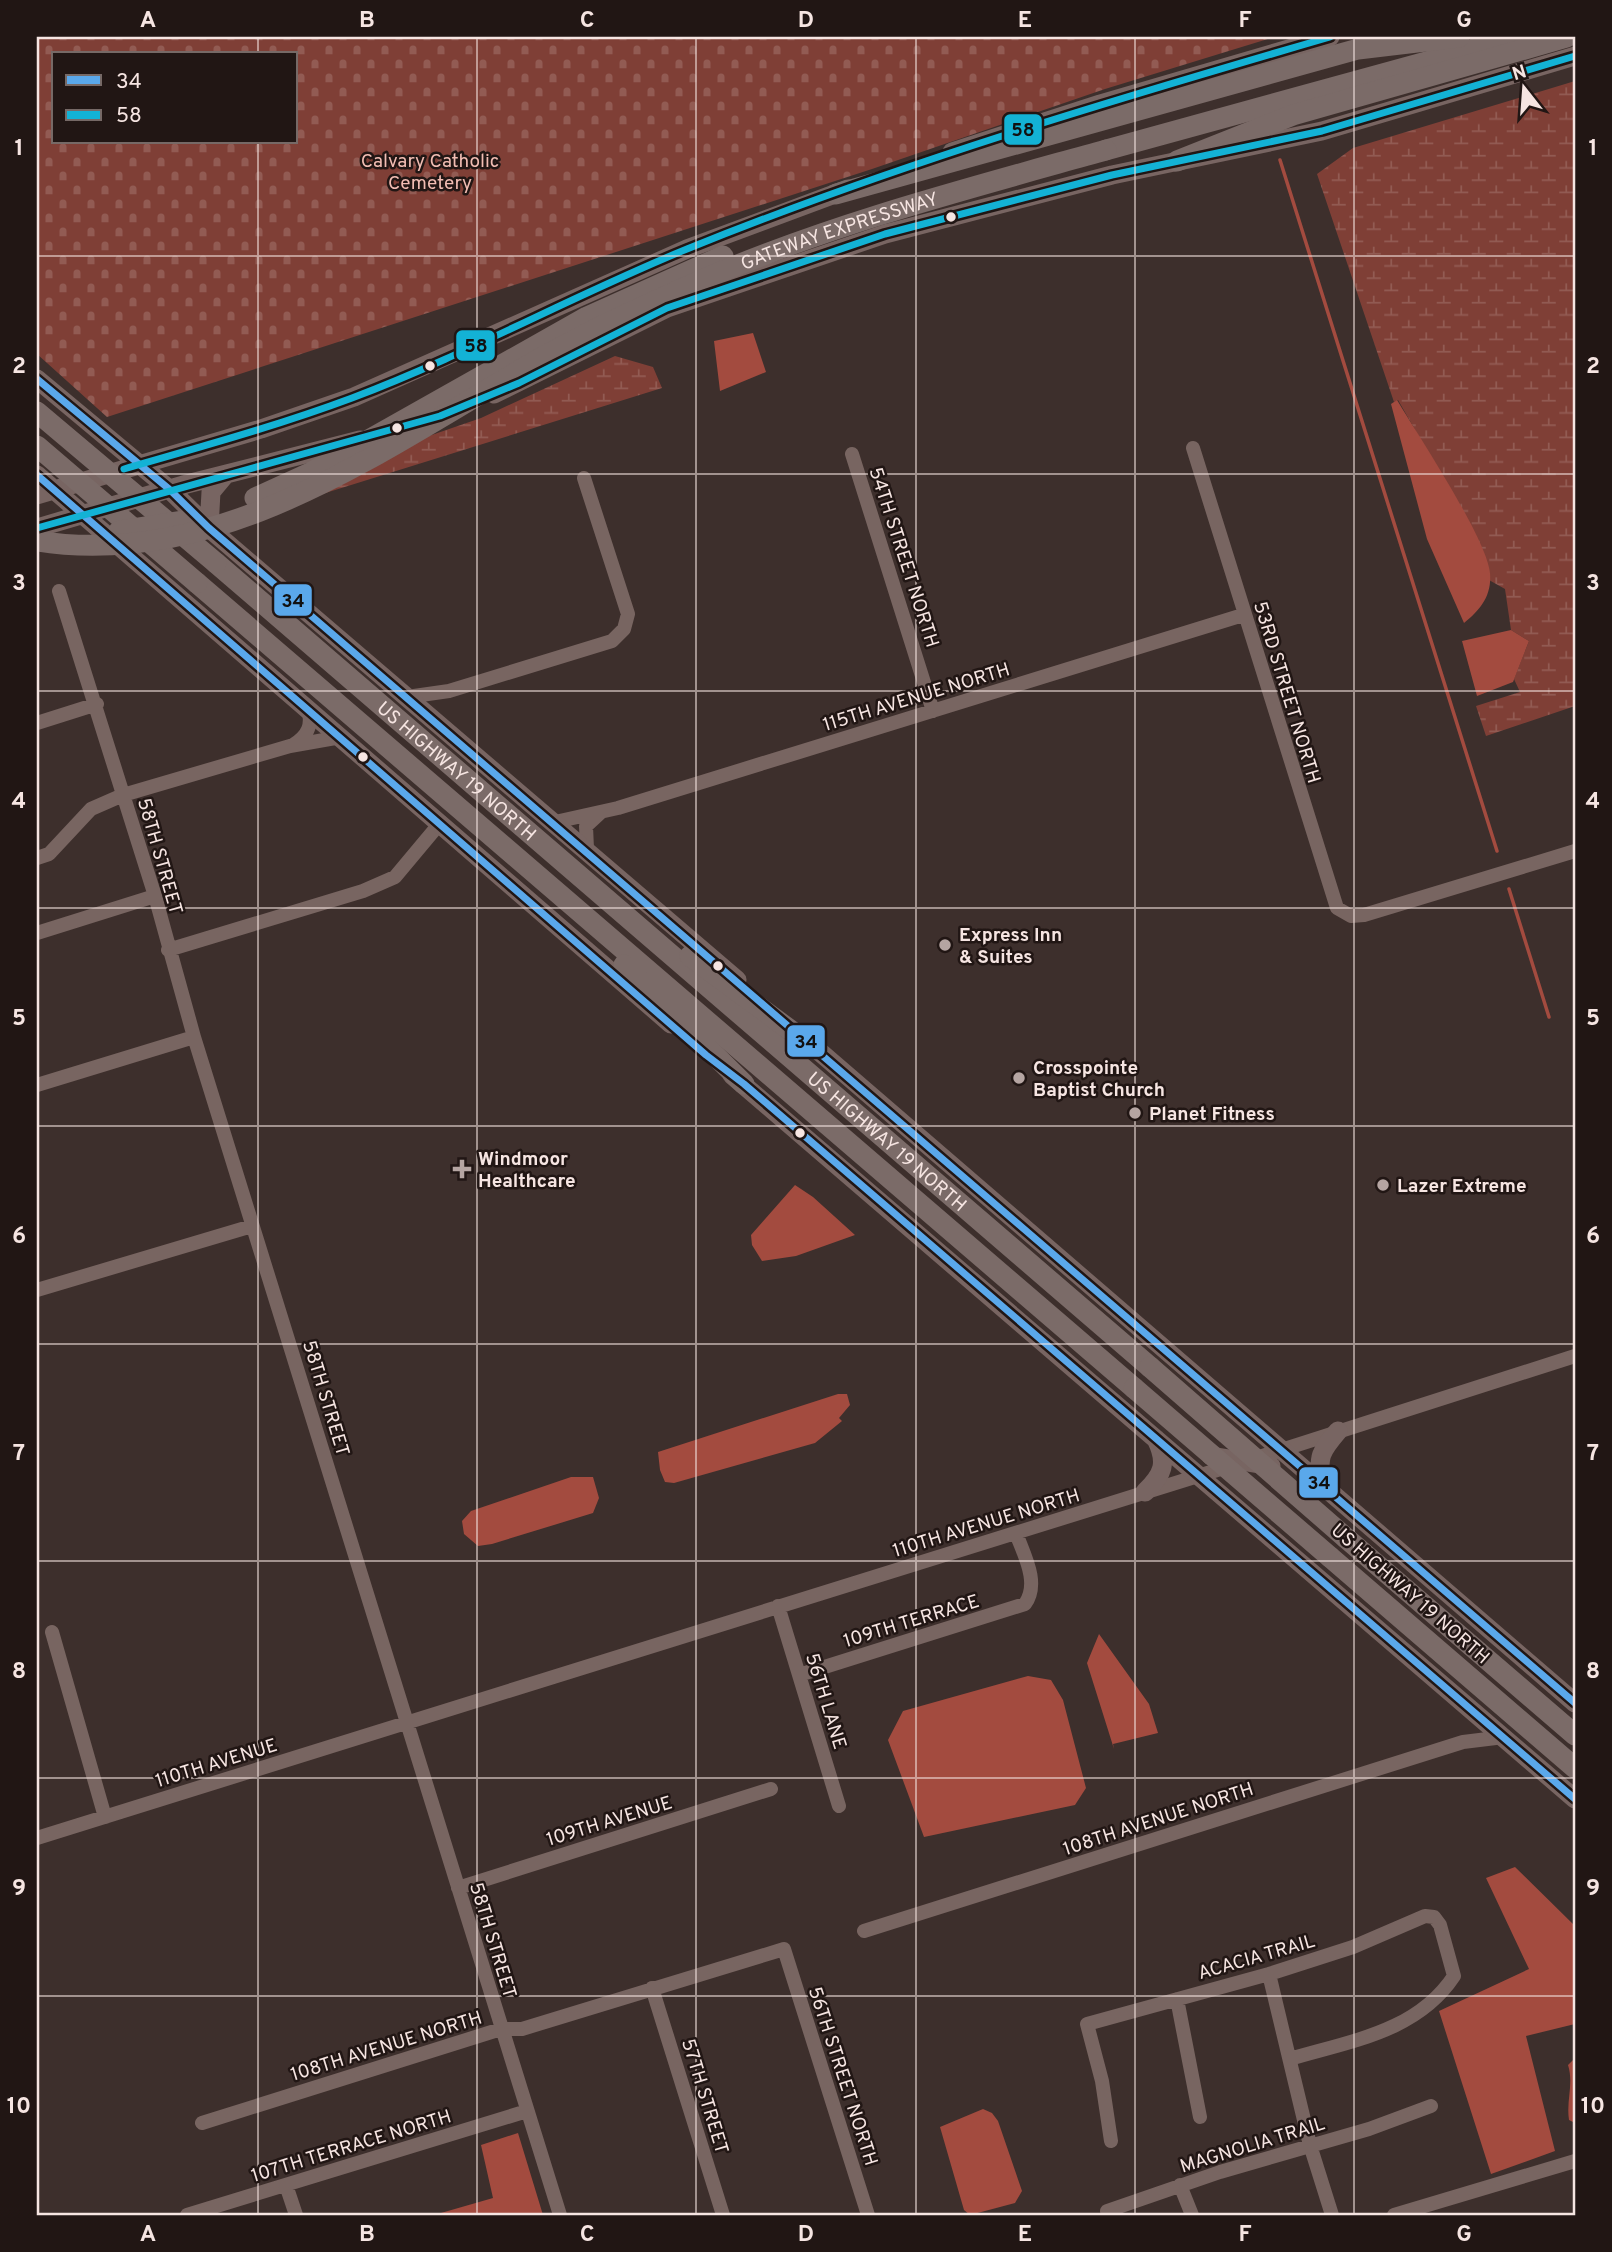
<svg xmlns="http://www.w3.org/2000/svg" width="1612" height="2252" font-family="Overpass,sans-serif">
	<style>
		.wetland { fill: url(#wetland-marsh) }
		.cemetery { fill: url(#cemetery-stones); fill-rule: evenodd }
		.water { fill: #a34b3f }
		.lines { fill: none; stroke-linecap: round; stroke-linejoin: round }
		.stream { stroke: #a34b3f; stroke-width: 3.5 }
		.minor { stroke: #786561; stroke-width: 14 }
		.major { stroke: #786562; stroke-width: 19 }
		.highway { stroke: #7b6b68; stroke-width: 21 }
		.highway-bridge { stroke: #7b6b68; stroke-width: 21 }
		.bus-1-casing { stroke: #211614; stroke-width: 12 }
		.bus-2-casing { stroke: #211614; stroke-width: 12 }
		.bus-1 { stroke: #5aa8eb; stroke-width: 7 }
		.bus-2 { stroke: #13b2d5; stroke-width: 7 }
		.grid { fill: none; stroke: #f6e5e2; stroke-width: 2; stroke-opacity: 0.55 }
		.bus-dot { fill: #f6e5e2; stroke: #211614; stroke-width: 2.5 }
		.poi-dot { fill: #b5a5a2; stroke: #211614; stroke-width: 2.5 }
		.labels { text-anchor: middle; stroke-width: 5; stroke-linejoin: round; paint-order: stroke }
		.park-label { font-size: 19px; fill: #f2bdb3; stroke: #211614 }
		.street-label { font-size: 19px; fill: #f6e5e2; stroke: #211614 }
		.poi-label { font-size: 19px; font-weight: bold; fill: #f6e5e2; stroke: #211614; text-anchor: start }
		.line-badge { stroke: #211614; stroke-width: 2.5 }
		.pale-badge-label { font-size: 19px; text-anchor: middle; font-weight: bold; fill: #111 }
		.neatline { fill: none; stroke: #f6e5e2; stroke-width: 2.5 }
		.grid-label { font-size: 23px; text-anchor: middle; font-weight: bold; fill: #f6e5e2 }
	</style>
	<defs>
		<pattern id="wetland-marsh" width="20" height="14" patternUnits="userSpaceOnUse" patternTransform="scale(1.75)"><rect width="20" height="14" fill="#7f3f36"/><path d="M1 5h8M5 5V1M11 12h8M15 12V8" fill="none" stroke="#925b53"/></pattern>
		<pattern id="cemetery-stones" width="16" height="16" patternUnits="userSpaceOnUse" patternTransform="scale(1.75)"><rect width="16" height="16" fill="#7f3f36"/><path d="M2 7V4a2 2 0 0 1 4 0v3zM10 15v-3a2 2 0 0 1 4 0v3z" fill="#925b53"/></pattern>
	</defs>
	<rect width="100%" height="100%" fill="#3d2f2c"/>
	<path class="wetland" d="M 1575,81 L 1575,706 L 1486,736 L 1476,706 L 1520,692 L 1514,679 L 1529,641 L 1511,630 L 1505,589 L 1489,580 L 1490,574 L 1464,515 L 1398,400 L 1394,402 L 1317,174 L 1353,148 Z
		M 615,356 L 653,367 L 662,388 L 258,514 L 365,458 L 481,418 Z"/>
	<path class="cemetery" d="M 37,37 L 1270,37 L 1271,38 L 1105,89 L 872,169 L 107,417 L 37,354 ZM 54,54 L 296,54 L 296,142 L 54,142 Z"/>
	<path class="water" d="M 753,333 L 766,372 L 720,391 L 714,341 Z
		M 1397,400 C 1418,435 1487,539 1490,573 C 1492,596 1480,610 1464,623 L 1427,539 L 1391,404 Z
		M 1511,630 L 1529,641 L 1513,682 L 1477,696 L 1462,641 Z
		M 795,1185 L 813,1197 L 855,1235 L 796,1256 L 762,1261 L 752,1245 L 751,1235 Z
		M 838,1394 L 847,1394 L 850,1405 L 839,1418 L 842,1421 L 815,1443 L 674,1483 L 665,1482 L 660,1470 L 658,1452 Z
		M 571,1477 L 593,1477 L 599,1498 L 593,1513 L 492,1544 L 478,1546 L 464,1534 L 462,1521 L 471,1511 Z
		M 1099,1634 L 1149,1704 L 1158,1733 L 1113,1744 L 1114,1749 L 1087,1663 Z
		M 1028,1676 L 1051,1680 L 1063,1700 L 1086,1788 L 1075,1805 L 924,1837 L 888,1740 L 903,1711 Z
		M 1515,1867 L 1575,1926 L 1575,2024 L 1526,2036 L 1555,2151 L 1491,2174 L 1439,2011 L 1529,1969 L 1486,1878 Z
		M 1575,2058 L 1575,2123 L 1569,2120 C 1566,2100 1574,2084 1568,2065 Z
		M 983,2109 L 992,2113 L 998,2121 L 1022,2191 L 1015,2203 L 970,2215 L 964,2210 L 940,2127 Z
		M 518,2133 L 543,2215 L 434,2215 L 493,2198 L 481,2145 Z"/>
	<g class="lines">
		<path class="stream" d="M 1280,160 L 1497,851
			M 1509,889 L 1549,1017"/>
		<path class="minor" d="M 1193,448 L 1337,908 L 1351,916 L 1364,915 L 1575,851
			M 852,454 L 933,711
			M 59,591 L 155,896 L 194,1037 L 560,2215
			M 407,697 L 449,691 L 612,641 L 624,629 L 628,614 L 584,478
			M 37,723 L 97,704
			M 293,745 C 308,736 313,725 308,708
			M 555,822 L 618,808 L 1243,615
			M 587,849 L 586,826 L 600,813
			M 37,858 L 49,854 L 91,809 L 123,795 L 290,746 L 341,737
			M 37,933 L 155,896
			M 168,950 L 363,891 L 395,877 L 441,822
			M 37,1085 L 194,1037
			M 37,1290 L 252,1226
			M 1250,1460 L 1575,1356
			M 778,1606 L 839,1806
			M 52,1632 L 105,1817
			M 799,1675 L 1025,1604 C 1040,1583 1024,1555 1016,1533
			M 37,1838 L 1230,1466
			M 458,1888 L 771,1789
			M 864,1931 L 1463,1742 L 1504,1737
			M 1269,1974 L 1310,2145 L 1332,2215
			M 652,1988 L 723,2215
			M 1177,1999 L 1200,2117
			M 202,2123 L 501,2029 L 522,2029 L 784,1949 L 868,2215
			M 1111,2141 L 1102,2081 L 1087,2024 L 1269,1974 L 1353,1947 L 1425,1916 L 1434,1917 L 1440,1925 L 1454,1976 C 1417,2032 1350,2041 1290,2059
			M 286,2185 L 296,2215
			M 1180,2185 L 1192,2215
			M 1107,2211 L 1220,2172 L 1369,2129 L 1431,2106
			M 187,2215 L 527,2111
			M 1394,2215 L 1575,2161"/>
		<path class="major" d="M 952,152 L 1100,104 L 1330,37
			M 37,379 L 169,489 L 209,528 L 737,980
			M 494,394 L 667,308 L 885,234 L 1112,175 L 1322,131 L 1575,56
			M 37,475 L 671,1024
			M 37,495 L 261,429 L 354,397 L 687,249 L 848,189
			M 37,528 L 183,485 L 360,440
			M 209,528 L 211,492 L 226,474
			M 799,1034 L 1575,1703
			M 732,1075 L 1575,1799
			M 1211,1456 L 1271,1466
			M 1321,1484 C 1318,1456 1320,1452 1338,1431
			M 1145,1492 C 1163,1475 1168,1463 1156,1439"/>
		<g class="highway">
			<path d="M 1106,150 L 1517,37"/>
			<path d="M 1177,161 L 1293,115 L 1567,37"/>
			<path d="M 836,194 L 1358,49 L 1459,37"/>
			<path id="s1" d="M 216,563 L 1150,1367"/>
			<path d="M 197,583 L 1134,1388"/>
			<path d="M 690,956 L 809,1044"/>
			<path d="M 624,965 L 744,1084"/>
			<path d="M 1346,1538 L 1575,1735"/>
			<path d="M 1330,1557 L 1575,1768"/>
		</g>
		<g class="highway-bridge">
			<path d="M 37,412 L 216,563"/>
			<path d="M 37,446 L 197,583"/>
			<path d="M 255,498 L 312,472 L 587,317 L 723,256"/>
			<path d="M 119,531 L 195,519"/>
			<path id="s2" d="M 37,541 C 224,571 389,444 543,357 C 594,328 650,303 704,279 C 834,223 970,188 1106,150"/>
			<path d="M 1150,1367 L 1346,1538"/>
			<path d="M 1134,1388 L 1330,1557"/>
		</g>
		<defs>
			<path id="bus-1" d="M 37,379 L 169,489 L 209,528 L 1575,1703
				M 37,475 L 706,1055 L 744,1084 L 1575,1799"/>
			<path id="bus-2" d="M 124,469 C 200,447 277,426 352,398 C 466,355 574,295 687,249 C 897,164 1113,100 1330,37
				M 37,528 L 440,416 L 519,383 L 667,308 L 885,234 L 1112,175 L 1322,131 L 1575,56"/>
		</defs>
		<use href="#bus-1" class="bus-1-casing"/>
		<use href="#bus-2" class="bus-2-casing"/>
		<use href="#bus-1" class="bus-1"/>
		<use href="#bus-2" class="bus-2"/>
	</g>
	<path class="grid" d="M 258,37 L 258,54M 477,37 L 477,2215M 696,37 L 696,2215M 916,37 L 916,2215M 1135,37 L 1135,2215M 1354,37 L 1354,2215M 258,142 L 258,2215M 37,256 L 1575,256M 37,474 L 1575,474M 37,691 L 1575,691M 37,908 L 1575,908M 37,1126 L 1575,1126M 37,1344 L 1575,1344M 37,1561 L 1575,1561M 37,1778 L 1575,1778M 37,1996 L 1575,1996"/>
	<g class="bus-dot">
		<circle cx="951" cy="217" r="6"/>
		<circle cx="430" cy="366" r="6"/>
		<circle cx="397" cy="428" r="6"/>
		<circle cx="363" cy="757" r="6"/>
		<circle cx="718" cy="966" r="6"/>
		<circle cx="800" cy="1133" r="6"/>
	</g>
	<g class="poi-dot">
		<circle cx="945" cy="945" r="7"/>
		<circle cx="1019" cy="1078" r="7"/>
		<circle cx="1135" cy="1113" r="7"/>
		<path d="M458.5 1158.5h7v7h7v7h-7v7h-7v-7h-7v-7h7z"/>
		<circle cx="1383" cy="1185" r="7"/>
	</g>
	<g class="labels">
		<g class="park-label">
			<text x="430" y="167">Calvary Catholic<tspan x="430" dy="22">Cemetery</tspan></text>
		</g>
		<g class="street-label">
			<text dy="7" stroke="none"><textPath href="#s2" startOffset="873">GATEWAY EXPRESSWAY</textPath></text>
			<text transform="translate(905 557) rotate(72)" y="7">54TH STREET NORTH</text>
			<text transform="translate(1288 692) rotate(73)" y="7">53RD STREET NORTH</text>
			<text transform="translate(916 696) rotate(-17)" y="7">115TH AVENUE NORTH</text>
			<text dy="7" stroke="none"><textPath href="#s1" startOffset="318">US HIGHWAY 19 NORTH</textPath></text>
			<text transform="translate(161 856) rotate(74)" y="7">58TH STREET</text>
			<text dy="7" stroke="none"><textPath href="#s1" startOffset="886">US HIGHWAY 19 NORTH</textPath></text>
			<text transform="translate(327 1398) rotate(73)" y="7">58TH STREET</text>
			<text transform="translate(986 1522) rotate(-17)" y="7">110TH AVENUE NORTH</text>
			<text transform="translate(1411 1593) rotate(41)" y="7">US HIGHWAY 19 NORTH</text>
			<text transform="translate(911 1620) rotate(-17)" y="7">109TH TERRACE</text>
			<text transform="translate(827 1701) rotate(73)" y="7">56TH LANE</text>
			<text transform="translate(216 1762) rotate(-17)" y="7">110TH AVENUE</text>
			<text transform="translate(1158 1818) rotate(-18)" y="7">108TH AVENUE NORTH</text>
			<text transform="translate(609 1820) rotate(-17)" y="7">109TH AVENUE</text>
			<text transform="translate(494 1940) rotate(73)" y="7">58TH STREET</text>
			<text transform="translate(1256 1956) rotate(-16)" y="7">ACACIA TRAIL</text>
			<text transform="translate(386 2045) rotate(-17)" y="7">108TH AVENUE NORTH</text>
			<text transform="translate(844 2076) rotate(72)" y="7">56TH STREET NORTH</text>
			<text transform="translate(706 2096) rotate(73)" y="7">57TH STREET</text>
			<text transform="translate(1252 2144) rotate(-17)" y="7">MAGNOLIA TRAIL</text>
			<text transform="translate(351 2145) rotate(-17)" y="7">107TH TERRACE NORTH</text>
		</g>
		<g class="poi-label">
			<text x="959" y="941">Express Inn<tspan x="959" dy="22">&amp; Suites</tspan></text>
			<text x="1033" y="1074">Crosspointe<tspan x="1033" dy="22">Baptist Church</tspan></text>
			<text x="1149" y="1120">Planet Fitness</text>
			<text x="478" y="1165">Windmoor<tspan x="478" dy="22">Healthcare</tspan></text>
			<text x="1397" y="1192">Lazer Extreme</text>
		</g>
	</g>
	<g class="line-badge">
		<rect x="1003" y="113" width="40" height="33" rx="7" fill="#13b2d5"/>
		<rect x="455" y="329" width="41" height="33" rx="7" fill="#13b2d5"/>
		<rect x="273" y="583" width="40" height="34" rx="7" fill="#5aa8eb"/>
		<rect x="786" y="1024" width="40" height="34" rx="7" fill="#5aa8eb"/>
		<rect x="1298" y="1466" width="41" height="33" rx="7" fill="#5aa8eb"/>
	</g>
	<g class="pale-badge-label">
		<text x="1023" y="136">58</text>
		<text x="476" y="352">58</text>
		<text x="293" y="607">34</text>
		<text x="806" y="1048">34</text>
		<text x="1319" y="1489">34</text>
	</g>
	<rect width="1612" height="2252" fill="none" stroke="#211614" stroke-width="77"/>
	<rect x="52" y="52" width="245" height="91" fill="#211614" stroke="#766966" stroke-width="2"/>
	<rect x="66" y="75" width="35" height="10" fill="#5aa8eb" stroke="#766966" stroke-width="2"/>
	<text x="116" y="88" font-size="21" fill="#f6e5e2">34</text>
	<rect x="66" y="110" width="35" height="10" fill="#13b2d5" stroke="#766966" stroke-width="2"/>
	<text x="116" y="122" font-size="21" fill="#f6e5e2">58</text>
	<g transform="translate(1524 88) rotate(343)" stroke="#211614" stroke-width="5" paint-order="stroke">
	<path d="M0-5L12 26L0 18L-12 26Z" fill="#f6e5e2"/>
	<text y="-10" font-size="19" font-weight="bold" text-anchor="middle" fill="#f6e5e2">N</text>
	</g>
	<rect x="38" y="38" width="1536" height="2176" class="neatline"/>
	<g class="grid-label">
		<text x="148" y="27">A</text>
		<text x="367" y="27">B</text>
		<text x="587" y="27">C</text>
		<text x="806" y="27">D</text>
		<text x="1025" y="27">E</text>
		<text x="1245" y="27">F</text>
		<text x="1464" y="27">G</text>
		<text x="19" y="155">1</text>
		<text x="1593" y="155">1</text>
		<text x="19" y="373">2</text>
		<text x="1593" y="373">2</text>
		<text x="19" y="590">3</text>
		<text x="1593" y="590">3</text>
		<text x="19" y="808">4</text>
		<text x="1593" y="808">4</text>
		<text x="19" y="1025">5</text>
		<text x="1593" y="1025">5</text>
		<text x="19" y="1243">6</text>
		<text x="1593" y="1243">6</text>
		<text x="19" y="1460">7</text>
		<text x="1593" y="1460">7</text>
		<text x="19" y="1678">8</text>
		<text x="1593" y="1678">8</text>
		<text x="19" y="1895">9</text>
		<text x="1593" y="1895">9</text>
		<text x="19" y="2113">10</text>
		<text x="1593" y="2113">10</text>
		<text x="148" y="2241">A</text>
		<text x="367" y="2241">B</text>
		<text x="587" y="2241">C</text>
		<text x="806" y="2241">D</text>
		<text x="1025" y="2241">E</text>
		<text x="1245" y="2241">F</text>
		<text x="1464" y="2241">G</text>
	</g>
</svg>
